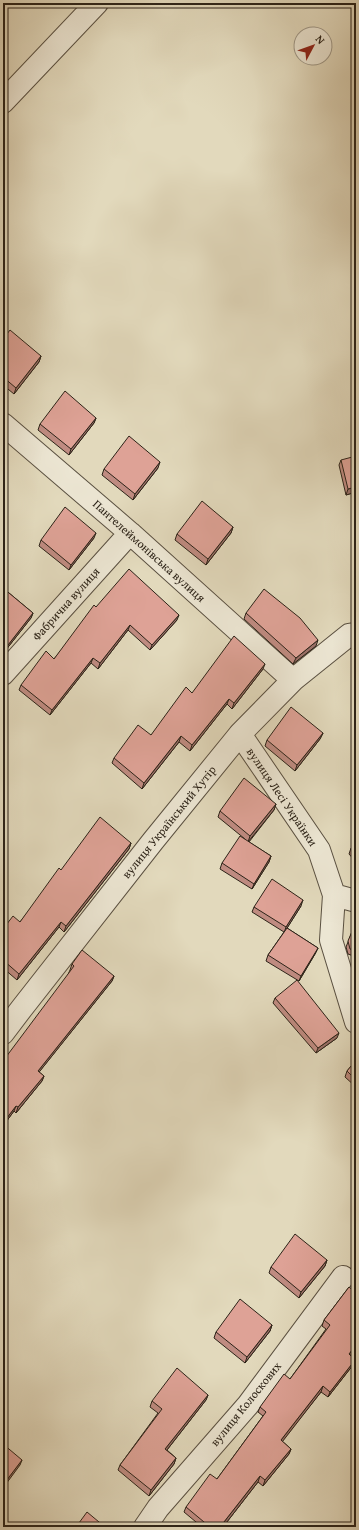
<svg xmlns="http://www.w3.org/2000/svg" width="359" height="1530" font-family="'Gentium Book Plus',serif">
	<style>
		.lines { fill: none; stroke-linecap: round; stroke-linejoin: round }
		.minor-casing { stroke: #5a5041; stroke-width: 24 }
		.minor { stroke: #ece6d3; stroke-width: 22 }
		.wall { fill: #bf8b81; stroke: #2c2318 }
		.shaded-wall { fill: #9b7169; stroke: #2c2318 }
		.building { fill: #dea296; stroke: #2c2318 }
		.labels { text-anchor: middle; stroke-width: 3; stroke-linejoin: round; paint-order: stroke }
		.street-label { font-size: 12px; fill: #2c2318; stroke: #ece6d3 }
	</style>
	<rect width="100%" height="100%" fill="#e2d9bc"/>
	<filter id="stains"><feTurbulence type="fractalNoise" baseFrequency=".005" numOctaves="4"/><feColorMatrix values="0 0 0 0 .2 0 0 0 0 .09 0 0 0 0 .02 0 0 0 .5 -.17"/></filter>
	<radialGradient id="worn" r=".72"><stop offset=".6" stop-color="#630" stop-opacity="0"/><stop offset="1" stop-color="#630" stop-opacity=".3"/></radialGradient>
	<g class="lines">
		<defs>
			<path id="minor" d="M 3,102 L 97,3
				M 3,424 L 130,533 L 293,680
				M 3,674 L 130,533
				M 240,734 L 319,850 L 334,895 L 331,940 L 356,1022
				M 334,895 L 356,901
				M 3,1033 L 22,1008 L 153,841 L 240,734 L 293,680 L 349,635 L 356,634
				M 145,1527 L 158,1508 L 248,1405 L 343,1277"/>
		</defs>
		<use href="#minor" class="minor-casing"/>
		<use href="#minor" class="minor"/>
	</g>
	<path class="wall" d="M 3,339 L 41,356 L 39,362 L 14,394 L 3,385 Z
		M 96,418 L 94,423 L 69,455 L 38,430 L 40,424 Z
		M 341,460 L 356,492 L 346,495 L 339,465 Z
		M 158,468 L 133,500 L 102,475 L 104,469 Z
		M 233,527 L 231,533 L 206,565 L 175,540 L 177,534 Z
		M 94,538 L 69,570 L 39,546 L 41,540 Z
		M 3,588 L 33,613 L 31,618 L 5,651 L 3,649 Z
		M 96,607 L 177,620 L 150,650 L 128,630 L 98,669 L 91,663 L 50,715 L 19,690 L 21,685 L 54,659 Z
		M 246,613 L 316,646 L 293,664 L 244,619 Z
		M 263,669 L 232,709 L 227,704 L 190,751 L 179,742 L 142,789 L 112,763 L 114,758 L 151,735 L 192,693 Z
		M 323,733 L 320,739 L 295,771 L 265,746 L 267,740 Z
		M 276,804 L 274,810 L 249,842 L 271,856 L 269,862 L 252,889 L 220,869 L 222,863 L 245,839 L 218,817 L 220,811 Z
		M 131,843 L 129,849 L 64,932 L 59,927 L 17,980 L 3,968 L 3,929 L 20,922 L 61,870 Z
		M 356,844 L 356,862 L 349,854 L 351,848 Z
		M 301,906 L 287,928 L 318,948 L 315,954 L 299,981 L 266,961 L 268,955 L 284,932 L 252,912 L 254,907 Z
		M 356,922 L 356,957 L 348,954 L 346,947 Z
		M 72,964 L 114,976 L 112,981 L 39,1072 L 44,1076 L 42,1081 L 16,1113 L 14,1111 L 3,1126 L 70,970 Z
		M 275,998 L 337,1038 L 316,1053 L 273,1003 Z
		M 356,1060 L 356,1087 L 345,1077 L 347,1071 Z
		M 327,1260 L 325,1266 L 299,1298 L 269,1273 L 271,1267 Z
		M 349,1287 L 350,1355 L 355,1360 L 353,1365 L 328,1397 L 321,1392 L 282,1441 L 291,1449 L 289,1454 L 263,1486 L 258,1482 L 223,1527 L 202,1527 L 184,1512 L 186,1507 L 217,1479 L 263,1416 L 258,1412 L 260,1407 L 290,1379 L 326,1329 L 322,1326 L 324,1320 Z
		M 272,1325 L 270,1331 L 245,1363 L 214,1338 L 216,1332 Z
		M 208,1395 L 206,1400 L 167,1450 L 176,1458 L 174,1464 L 149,1496 L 118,1470 L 120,1465 L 158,1413 L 150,1407 L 152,1401 Z"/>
	<path class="shaded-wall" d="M 41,356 L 39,362 L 14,394 L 16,388 Z
		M 96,418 L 94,423 L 69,455 L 71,449 Z
		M 160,462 L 158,468 L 133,500 L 135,494 Z
		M 356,487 L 356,492 L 346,495 L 348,489 Z
		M 233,527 L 231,533 L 206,565 L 208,559 Z
		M 96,533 L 94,538 L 69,570 L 71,565 Z
		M 33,613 L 31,618 L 5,651 L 8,645 Z
		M 179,615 L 177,620 L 150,650 L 152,645 Z
		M 130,625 L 128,630 L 98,669 L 100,663 Z
		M 318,640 L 316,646 L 293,664 L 296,658 Z
		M 93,658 L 91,663 L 50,715 L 52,710 Z
		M 265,664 L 263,669 L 232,709 L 234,703 Z
		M 229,699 L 227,704 L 190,751 L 192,745 Z
		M 323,733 L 320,739 L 295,771 L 297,765 Z
		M 181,736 L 179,742 L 142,789 L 144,783 Z
		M 7,767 L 5,773 L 3,775 L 3,772 Z
		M 276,804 L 274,810 L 248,842 L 250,836 Z
		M 131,843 L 129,849 L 64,932 L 66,926 Z
		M 271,856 L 269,862 L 252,889 L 254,884 Z
		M 303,900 L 301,906 L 284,933 L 286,927 Z
		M 61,922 L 59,927 L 17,980 L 19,974 Z
		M 318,948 L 315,954 L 299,981 L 301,976 Z
		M 114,976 L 112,981 L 36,1076 L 38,1071 Z
		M 339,1033 L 337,1038 L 316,1053 L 318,1048 Z
		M 44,1076 L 42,1081 L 16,1113 L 18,1107 Z
		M 16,1106 L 14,1111 L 3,1126 L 3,1123 Z
		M 327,1260 L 325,1266 L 299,1298 L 301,1292 Z
		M 272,1325 L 270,1331 L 245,1363 L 247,1357 Z
		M 356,1345 L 356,1348 L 347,1360 L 349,1354 Z
		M 355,1360 L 353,1365 L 328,1397 L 330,1392 Z
		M 323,1386 L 321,1392 L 279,1446 L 281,1440 Z
		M 208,1395 L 206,1400 L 163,1455 L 165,1449 Z
		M 291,1449 L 289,1454 L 263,1486 L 265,1480 Z
		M 176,1458 L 174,1464 L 149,1496 L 151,1490 Z
		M 22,1460 L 20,1465 L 3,1488 L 3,1485 Z
		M 260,1476 L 258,1482 L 223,1527 L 220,1527 Z"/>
	<path class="building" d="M 10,330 L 41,356 L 16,388 L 3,377 L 3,339 Z
		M 65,391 L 96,418 L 71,449 L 40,424 Z
		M 129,436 L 160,462 L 135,494 L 104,469 Z
		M 356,456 L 356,487 L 348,489 L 341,460 Z
		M 202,501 L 233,527 L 208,559 L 177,534 Z
		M 65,507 L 96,533 L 71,565 L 41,540 Z
		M 129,569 L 179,615 L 152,645 L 130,625 L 100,663 L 93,658 L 52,710 L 21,685 L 46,651 L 54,659 L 94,605 L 96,607 Z
		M 3,588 L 33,613 L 8,645 L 3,641 Z
		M 264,589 L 300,618 L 318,640 L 296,658 L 246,613 Z
		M 234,636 L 265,664 L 234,703 L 229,699 L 192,745 L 181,736 L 144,783 L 114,758 L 138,725 L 151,735 L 186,687 L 192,693 Z
		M 291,707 L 323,733 L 297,765 L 267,740 Z
		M 3,764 L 7,767 L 3,772 Z
		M 244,778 L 276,804 L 250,836 L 220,811 Z
		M 100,817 L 131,843 L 66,926 L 61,922 L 19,974 L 3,960 L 3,929 L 13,916 L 20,922 L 59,868 L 61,870 Z
		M 240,836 L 271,856 L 254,884 L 222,863 Z
		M 356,844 L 356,854 L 351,848 Z
		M 272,879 L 303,900 L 286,927 L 254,907 Z
		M 356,922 L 356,951 L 350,949 L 348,941 Z
		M 287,928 L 318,948 L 301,976 L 268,955 Z
		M 82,950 L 114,976 L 38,1071 L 44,1076 L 18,1107 L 16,1106 L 3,1123 L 3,1061 L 74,966 L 72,964 Z
		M 297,980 L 339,1033 L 318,1048 L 275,998 Z
		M 356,1060 L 356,1080 L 347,1071 Z
		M 295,1234 L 327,1260 L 301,1292 L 271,1267 Z
		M 349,1287 L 356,1293 L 356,1345 L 349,1354 L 355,1360 L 330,1392 L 323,1386 L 281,1440 L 291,1449 L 265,1480 L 260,1476 L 220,1527 L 210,1527 L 186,1507 L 210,1474 L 217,1479 L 266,1412 L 260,1407 L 284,1374 L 290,1379 L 330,1325 L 324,1320 Z
		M 240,1299 L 272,1325 L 247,1357 L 216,1332 Z
		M 177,1368 L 208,1395 L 165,1449 L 176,1458 L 151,1490 L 120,1465 L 162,1409 L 152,1401 Z
		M 3,1444 L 22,1460 L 3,1485 Z
		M 87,1512 L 105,1527 L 76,1527 Z"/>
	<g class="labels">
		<g class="street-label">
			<text transform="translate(149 551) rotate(42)" y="4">Пантелеймонівська вулиця</text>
			<text transform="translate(66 604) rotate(-48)" y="4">Фабрична вулиця</text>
			<text transform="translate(282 797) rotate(56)" y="4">вулиця Лесі Українки</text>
			<text transform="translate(169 822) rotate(-51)" y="4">вулиця Український Хутір</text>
			<text transform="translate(246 1404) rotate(-51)" y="4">вулиця Колоскових</text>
		</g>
	</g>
	<rect width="359" height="1530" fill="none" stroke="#e2d9bc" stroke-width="16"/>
	<rect x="4" y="4" width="351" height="1522" fill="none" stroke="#2c2318" stroke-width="2"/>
	<rect x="8" y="8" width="343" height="1514" fill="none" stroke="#2c2318"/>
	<g transform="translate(313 46) rotate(49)"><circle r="19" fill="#ece6d3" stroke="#9f9888"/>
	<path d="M0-3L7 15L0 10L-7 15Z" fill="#8f2418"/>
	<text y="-6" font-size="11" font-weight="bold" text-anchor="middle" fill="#2c2318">N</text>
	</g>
	<rect width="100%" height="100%" filter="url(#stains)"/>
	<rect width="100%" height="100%" fill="url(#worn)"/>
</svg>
